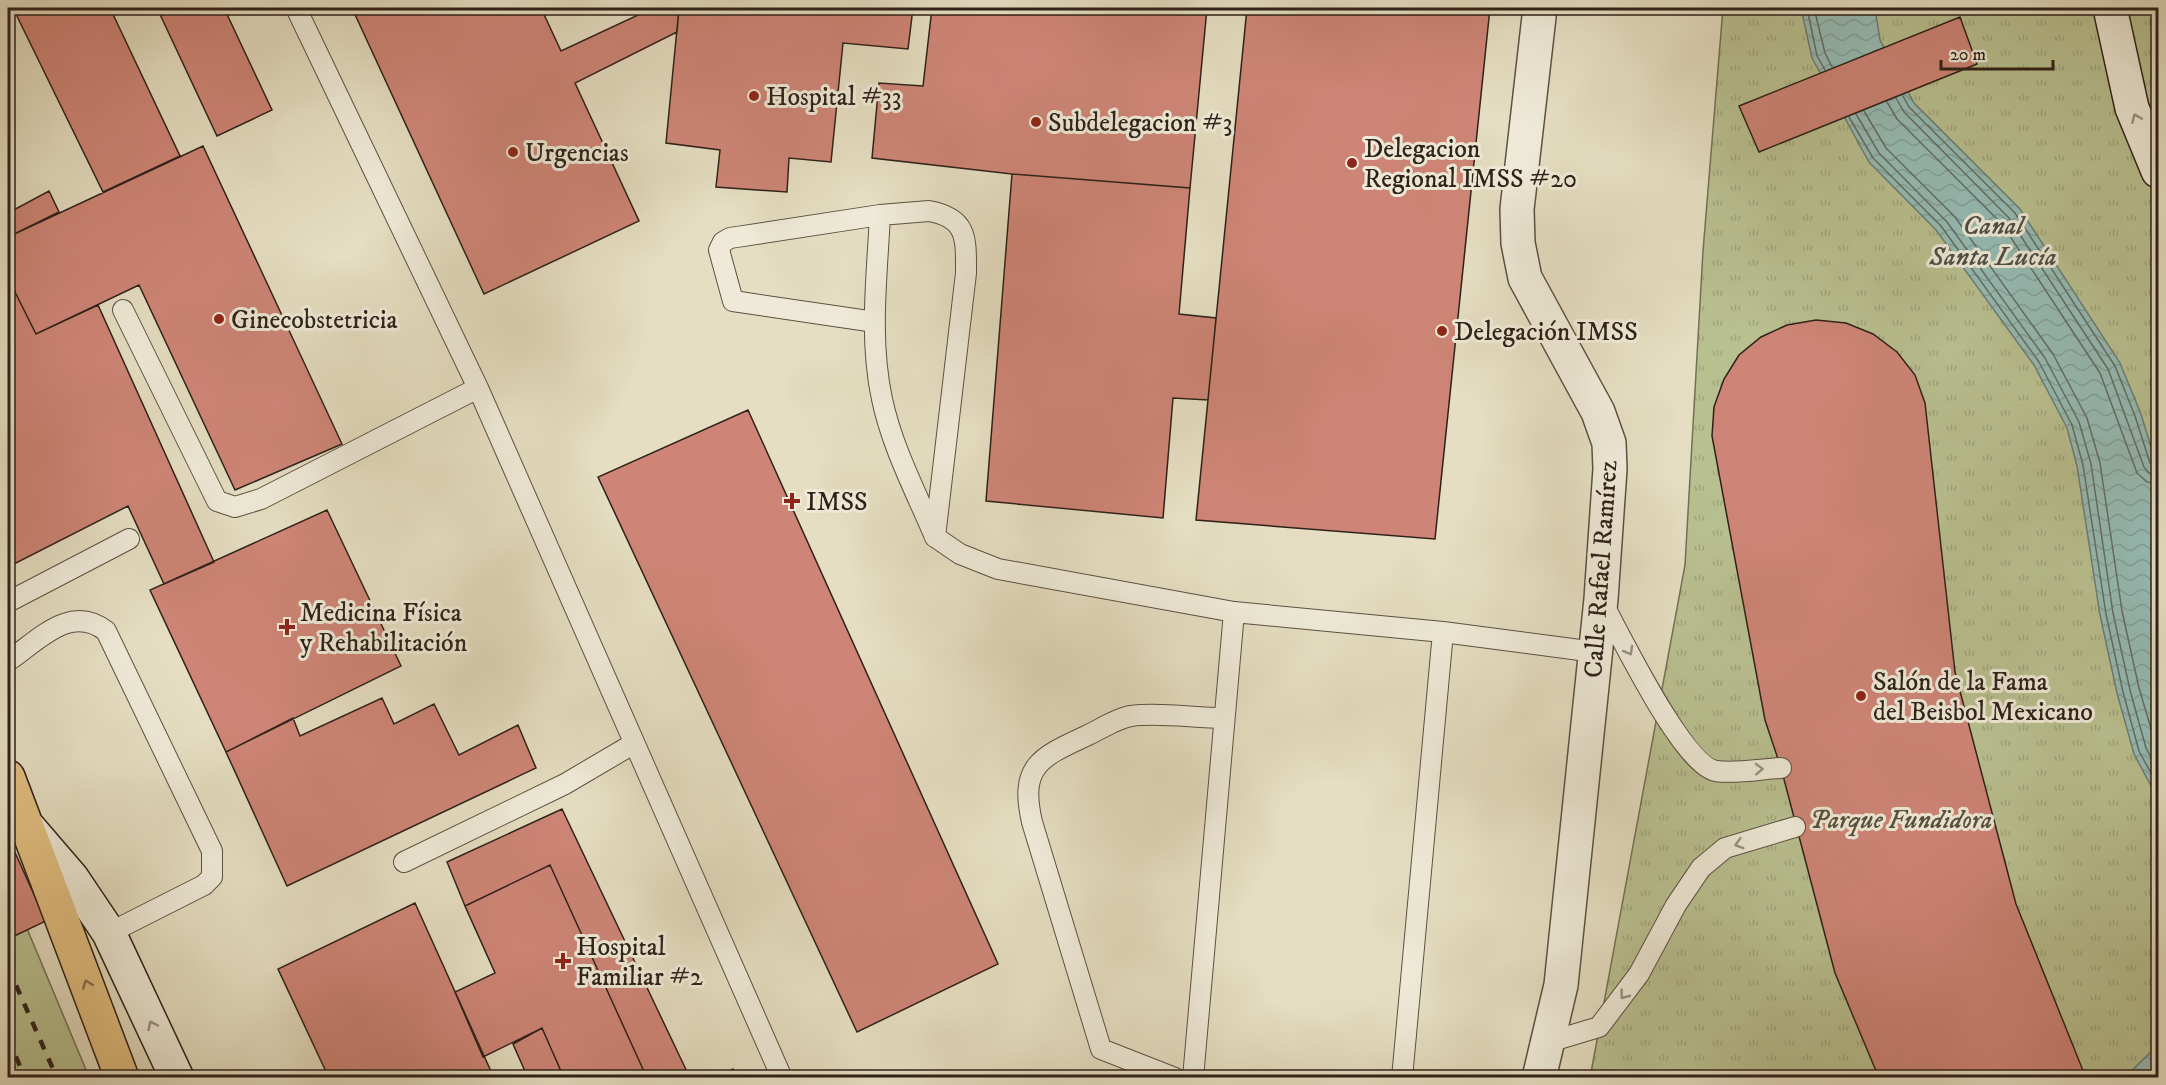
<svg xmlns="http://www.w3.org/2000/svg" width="2166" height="1085" font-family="'IM FELL DW Pica',serif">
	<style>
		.grass { fill: #b9c090; stroke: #747054; stroke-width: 1.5 }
		.park { fill: url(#park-tufts); stroke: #747054; stroke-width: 1.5 }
		.water { fill: url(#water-waves); stroke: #6c7e77; stroke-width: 1.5 }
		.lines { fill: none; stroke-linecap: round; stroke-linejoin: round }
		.shore { stroke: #626e67; stroke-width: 1.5 }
		.building { fill: #ce8577; stroke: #2e2119; stroke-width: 1.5 }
		.lane-casing { stroke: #5c5043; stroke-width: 22 }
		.street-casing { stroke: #5c5043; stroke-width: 36 }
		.secondary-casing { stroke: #2e2119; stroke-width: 36 }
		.highway-casing { stroke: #2e2119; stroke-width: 36 }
		.lane { stroke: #eeead7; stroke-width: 20 }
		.street { stroke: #eeead7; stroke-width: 33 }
		.secondary { stroke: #eeead7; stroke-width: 33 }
		.highway { stroke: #e2bf81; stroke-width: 33 }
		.rail { stroke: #2e2119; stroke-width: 4.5; stroke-dasharray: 10 10; stroke-linecap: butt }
		.oneway { stroke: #989082 }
		.oneway2 { stroke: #88704d }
		.poi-dot { fill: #8f2418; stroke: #eeead7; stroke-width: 2 }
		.labels { text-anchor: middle; stroke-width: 6; stroke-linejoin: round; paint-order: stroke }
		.poi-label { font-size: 26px; fill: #2e2119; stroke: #eeead7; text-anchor: start }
		.street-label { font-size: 26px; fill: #2e2119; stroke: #eeead7 }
		.park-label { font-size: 26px; font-style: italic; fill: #58513d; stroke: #eeead7 }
		.water-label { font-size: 27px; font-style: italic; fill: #4d5048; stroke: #eeead7 }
	</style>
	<defs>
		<pattern id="park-tufts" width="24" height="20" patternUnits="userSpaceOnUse" patternTransform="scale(1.5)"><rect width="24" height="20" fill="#b9c090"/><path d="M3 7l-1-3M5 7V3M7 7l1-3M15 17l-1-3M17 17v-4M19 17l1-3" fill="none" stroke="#9fa57c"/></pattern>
		<pattern id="water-waves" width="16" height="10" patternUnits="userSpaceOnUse" patternTransform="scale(1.5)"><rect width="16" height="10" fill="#96bcb5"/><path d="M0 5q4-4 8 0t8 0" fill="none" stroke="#82a19b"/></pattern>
	</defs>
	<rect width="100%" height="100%" fill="#e5dec2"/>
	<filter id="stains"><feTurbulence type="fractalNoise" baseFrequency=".00333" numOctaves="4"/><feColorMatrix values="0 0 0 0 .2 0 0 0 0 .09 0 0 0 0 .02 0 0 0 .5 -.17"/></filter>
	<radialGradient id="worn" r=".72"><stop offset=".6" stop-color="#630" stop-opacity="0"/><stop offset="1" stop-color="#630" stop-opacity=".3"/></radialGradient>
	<path class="grass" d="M 8,883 L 89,1077 L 8,1077 Z"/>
	<path class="park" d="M 1723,8 L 2158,8 L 2158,1077 L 1590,1078 L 1685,565 L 1703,251 Z"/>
	<path class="water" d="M 1801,8 L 1875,8 L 1880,40 L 1914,103 L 2020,209 L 2120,363 L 2141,414 L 2158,470 L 2158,799 L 2134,754 L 2117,693 L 2100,615 L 2077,466 L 2067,428 L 2034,365 L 1936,230 L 1869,162 L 1812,58 Z
		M 2158,1024 L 2158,1077 L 2125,1077 L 2153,1050 Z"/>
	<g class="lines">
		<path class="shore" d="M 1807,8 L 1817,56 L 1825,70
			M 1814,8 L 1825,53 L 1832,67
			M 1903,96 L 1909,107 L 2015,213 L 2115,366 L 2135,416 L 2150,463 L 2158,467
			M 1896,98 L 1904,112 L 2009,218 L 2108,369 L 2144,467 L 2149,473 L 2158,475
			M 1887,102 L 1897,119 L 2002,224 L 2100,373 L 2137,473 L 2147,482 L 2158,484
			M 1864,111 L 1886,148 L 1955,217 L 2053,354 L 2087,418 L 2100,463 L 2122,611 L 2139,688 L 2158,752
			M 1856,114 L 1879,153 L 1947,222 L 2045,358 L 2079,422 L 2091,464 L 2113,613 L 2130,690 L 2146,748 L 2158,771
			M 1849,117 L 1873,158 L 1941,226 L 2039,362 L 2072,425 L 2083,465 L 2106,614 L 2123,692 L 2139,751 L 2158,786"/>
	</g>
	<path class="building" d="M 13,8 L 110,8 L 180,156 L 103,192 Z
		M 157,8 L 224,8 L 272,110 L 217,136 Z
		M 352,8 L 541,8 L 561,51 L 653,8 L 679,8 L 677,32 L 575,83 L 639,221 L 484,294 Z
		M 679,8 L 913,8 L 908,49 L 843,43 L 831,162 L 789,158 L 787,192 L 716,187 L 720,150 L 666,143 Z
		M 932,8 L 1207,8 L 1190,188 L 1012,174 L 872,158 L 879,83 L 923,86 Z
		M 1247,8 L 1490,8 L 1435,539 L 1196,520 Z
		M 1960,17 L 1977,64 L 1759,152 L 1739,106 Z
		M 203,146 L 342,444 L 235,490 L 139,285 L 36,334 L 8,278 L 8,237 Z
		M 1012,174 L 1190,188 L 1179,314 L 1216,318 L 1208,400 L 1173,398 L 1163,518 L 986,501 Z
		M 49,191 L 59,212 L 8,237 L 8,213 Z
		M 8,278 L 36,334 L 98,305 L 214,562 L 164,584 L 128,506 L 8,567 Z
		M 1816,320 L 1846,323 L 1873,334 L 1897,352 L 1915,375 L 1925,403 L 1955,672 L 2016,904 L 2086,1078 L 1879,1078 L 1835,973 L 1781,768 L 1765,720 L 1712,436 L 1714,407 L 1724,379 L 1739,355 L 1761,337 L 1787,325 Z
		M 748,410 L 998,964 L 857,1032 L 598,477 Z
		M 327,510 L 401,666 L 226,752 L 150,590 Z
		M 382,698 L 394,724 L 434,704 L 459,755 L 518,725 L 536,768 L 287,886 L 226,752 L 293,718 L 300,736 Z
		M 562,809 L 690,1078 L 647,1078 L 550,865 L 465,906 L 447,862 Z
		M 8,837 L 46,921 L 8,939 Z
		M 550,865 L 647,1078 L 564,1078 L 542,1028 L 483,1057 L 455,992 L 495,973 L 465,906 Z
		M 415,903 L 494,1078 L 329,1078 L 278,969 Z
		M 542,1028 L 564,1078 L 528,1078 L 513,1044 Z
		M 733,1069 L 737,1078 L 716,1078 Z"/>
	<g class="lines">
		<defs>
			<path id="lane" d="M 296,8 L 478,388 L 782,1078
				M 929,211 C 968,218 966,239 966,273 L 935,537 C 916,492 892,447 882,399 C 869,339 877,276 880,215 Z
				M 123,310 L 217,501 L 235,507 L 261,499 L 478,388
				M 875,322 L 733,301 L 719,250 L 723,242 L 730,238 L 880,215
				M 935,537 L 960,554 L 998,569 L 1234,612 L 1443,632 L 1595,652
				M 8,602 L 129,539
				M 1602,602 C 1620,634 1683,766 1716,771 C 1736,774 1761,769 1781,768
				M 8,661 C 38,641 70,603 106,631 L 212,851 L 212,877 L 204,885 L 109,933
				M 404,862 L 565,784 L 633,744
				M 1549,1042 L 1599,1027 L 1639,974 L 1676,905 L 1701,868 L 1725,848 L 1795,827
				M 1175,1078 L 1101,1049 L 1032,822 C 1019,765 1041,757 1088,735 C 1101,729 1117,718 1131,716 C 1158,712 1195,718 1223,718
				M 1193,1078 L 1234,612
				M 1402,1078 L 1443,632"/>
			<path id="street" d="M 1539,1078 L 1561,985 L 1601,599 L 1610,469 L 1609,443 L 1598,412 L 1525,278 L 1518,243 L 1517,209 L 1540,8"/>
			<path id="secondary" d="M 2110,8 L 2132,108 L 2158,171
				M 29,828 L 72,878 L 109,933 L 177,1078"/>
			<path id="highway" d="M 8,777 L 122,1078"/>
		</defs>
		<use href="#lane" class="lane-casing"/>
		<use href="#street" class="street-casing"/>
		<use href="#secondary" class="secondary-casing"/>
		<use href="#highway" class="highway-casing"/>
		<use href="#lane" class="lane"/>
		<use href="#street" class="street"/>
		<use href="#secondary" class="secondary"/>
		<use href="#highway" class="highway"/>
		<path class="rail" d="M 8,967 L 57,1078
			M 8,1038 L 25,1078"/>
	</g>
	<defs><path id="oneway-chevron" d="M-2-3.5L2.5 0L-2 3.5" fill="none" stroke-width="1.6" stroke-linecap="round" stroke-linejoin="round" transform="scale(1.5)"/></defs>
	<g class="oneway">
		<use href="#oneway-chevron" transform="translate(2136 118) rotate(-113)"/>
		<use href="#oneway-chevron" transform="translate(1629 651) rotate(61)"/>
		<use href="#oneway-chevron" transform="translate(1759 769) rotate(-2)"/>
		<use href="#oneway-chevron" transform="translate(1739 844) rotate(164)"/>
		<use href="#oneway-chevron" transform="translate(1624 995) rotate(127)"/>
		<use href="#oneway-chevron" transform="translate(152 1025) rotate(-115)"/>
	</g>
	<use class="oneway2" href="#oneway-chevron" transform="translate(87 984) rotate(-111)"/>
	<g class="poi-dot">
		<circle cx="754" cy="96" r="6"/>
		<circle cx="1036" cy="122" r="6"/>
		<circle cx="513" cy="152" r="6"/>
		<circle cx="1352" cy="163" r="6"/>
		<circle cx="219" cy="319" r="6"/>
		<circle cx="1442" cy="331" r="6"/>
		<path d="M789 492h6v6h6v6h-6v6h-6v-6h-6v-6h6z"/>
		<path d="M284 618h6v6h6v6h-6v6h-6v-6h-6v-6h6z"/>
		<circle cx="1861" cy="696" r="6"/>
		<path d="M560 952h6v6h6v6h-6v6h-6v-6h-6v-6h6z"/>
	</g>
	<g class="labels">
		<g class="poi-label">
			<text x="766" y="105">Hospital #33</text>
			<text x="1048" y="131">Subdelegacion #3</text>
			<text x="1364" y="157">Delegacion<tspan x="1364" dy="30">Regional IMSS #20</tspan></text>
			<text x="525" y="161">Urgencias</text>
			<text x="231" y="328">Ginecobstetricia</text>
			<text x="1454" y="340">Delegación IMSS</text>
			<text x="806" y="510">IMSS</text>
			<text x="300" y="621">Medicina Física<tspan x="300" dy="30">y Rehabilitación</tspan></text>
			<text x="1873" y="690">Salón de la Fama<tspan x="1873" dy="30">del Beisbol Mexicano</tspan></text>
			<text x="576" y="955">Hospital<tspan x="576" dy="30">Familiar #2</tspan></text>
		</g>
		<g class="street-label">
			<text transform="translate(1600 569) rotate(-86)" y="9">Calle Rafael Ramírez</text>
		</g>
		<g class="park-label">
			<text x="1901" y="828">Parque Fundidora</text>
		</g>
		<g class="water-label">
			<text x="1993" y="234">Canal<tspan x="1993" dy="31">Santa Lucía</tspan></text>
		</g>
	</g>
	<rect width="2166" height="1085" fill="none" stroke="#e5dec2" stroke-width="30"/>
	<rect x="9" y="9" width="2148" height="1067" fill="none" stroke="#2e2119" stroke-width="3"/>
	<rect x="15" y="15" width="2136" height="1055" fill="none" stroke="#2e2119" stroke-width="1.5"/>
	<path d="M1941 60v9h112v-9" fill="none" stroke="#2e2119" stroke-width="3"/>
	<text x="1950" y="60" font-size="18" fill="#2e2119" stroke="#eeead7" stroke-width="4.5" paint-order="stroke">20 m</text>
	<rect width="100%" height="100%" filter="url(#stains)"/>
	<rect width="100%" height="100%" fill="url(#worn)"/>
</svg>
